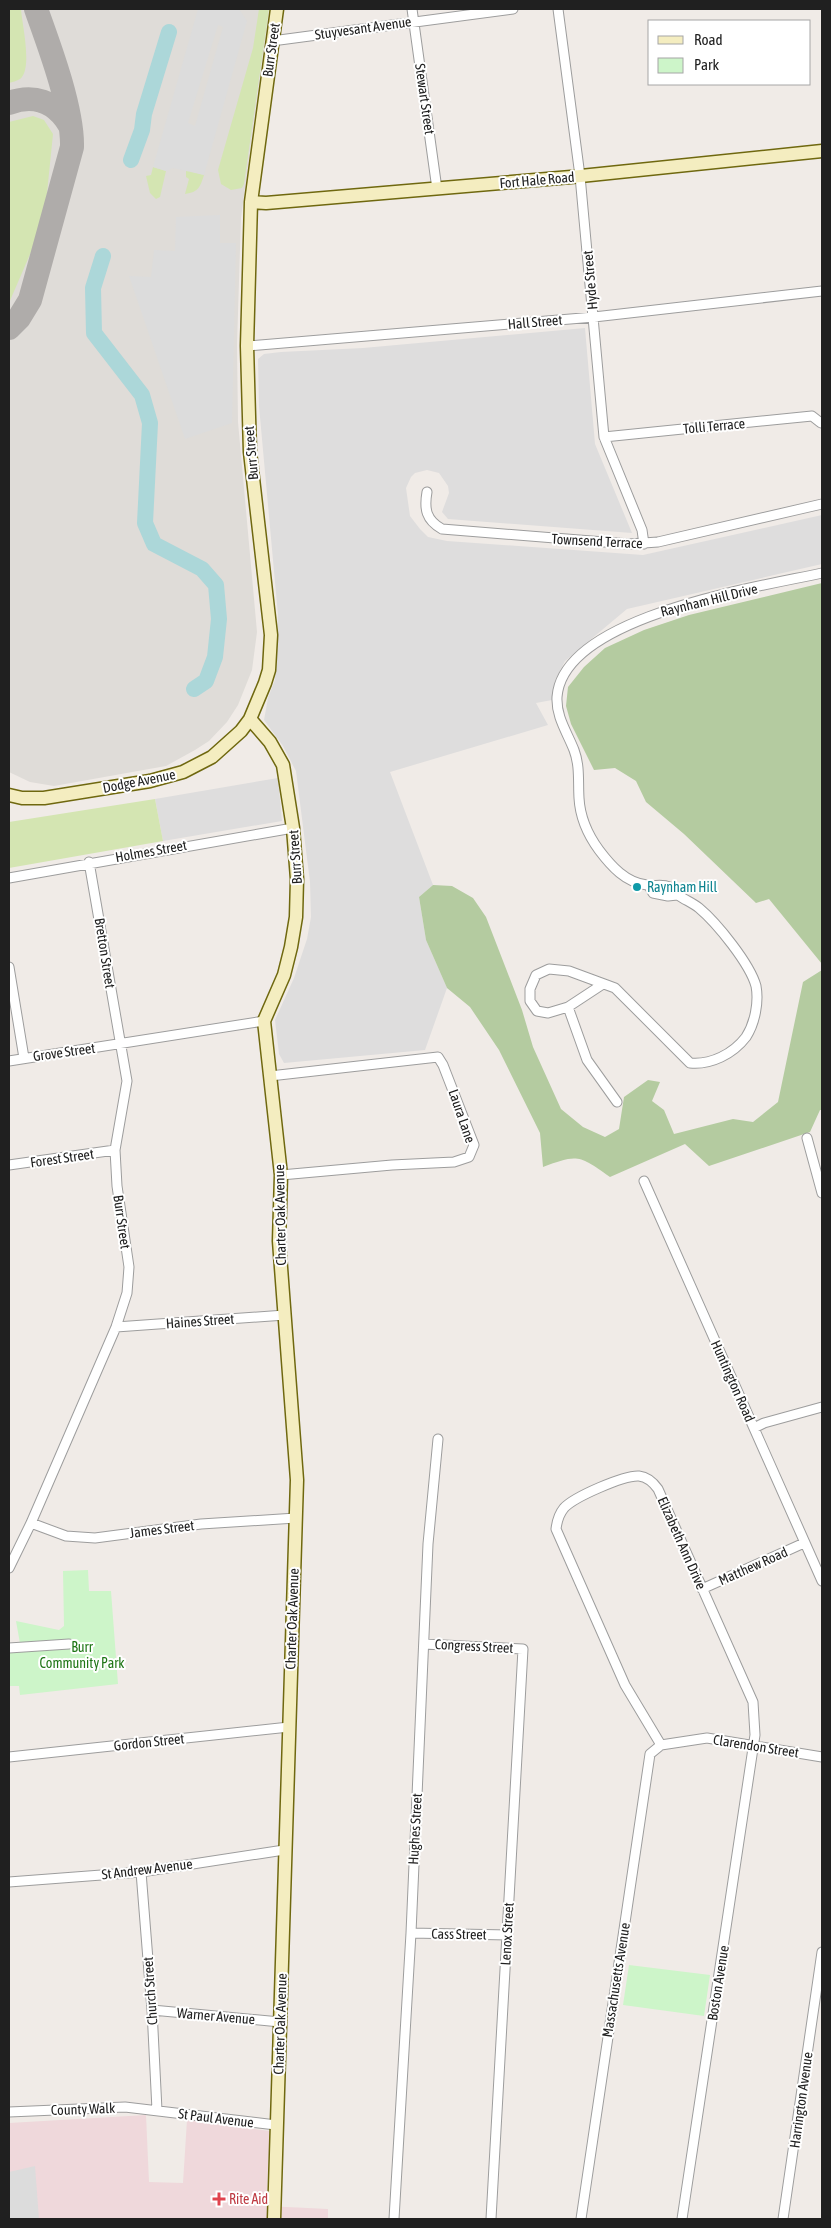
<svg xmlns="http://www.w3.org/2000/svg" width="831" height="2228" font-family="'Asap Condensed',sans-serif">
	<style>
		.residential { fill: #dedddd }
		.commercial { fill: #efd8db }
		.airport { fill: #dfdcd8 }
		.grass { fill: #d4e5b2 }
		.forest { fill: #b4cba0 }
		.park { fill: #cdf5c9 }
		.parking { fill: #dcdcdc; fill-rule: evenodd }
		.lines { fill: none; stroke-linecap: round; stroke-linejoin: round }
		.river { stroke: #acd7d9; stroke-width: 16 }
		.taxiway { stroke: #afacaa; stroke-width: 24 }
		.street-casing { stroke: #9d9d9d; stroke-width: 11 }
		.secondary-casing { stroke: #6f680f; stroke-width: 15 }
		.street { stroke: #fff; stroke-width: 9 }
		.secondary { stroke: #f4edc0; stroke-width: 12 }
		.culture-dot { fill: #0f9aa8; stroke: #fff; stroke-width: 2 }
		.health-dot { fill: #e0444e; stroke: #fff; stroke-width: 2 }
		.labels { text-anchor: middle; stroke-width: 4; stroke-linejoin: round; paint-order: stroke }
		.street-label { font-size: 14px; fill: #202020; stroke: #fff }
		.culture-label { font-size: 14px; fill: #0d838f; stroke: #fff; text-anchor: start }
		.park-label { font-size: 14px; fill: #1f7616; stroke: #fff }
		.health-label { font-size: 14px; fill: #be3a42; stroke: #fff; text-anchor: start }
	</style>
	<rect width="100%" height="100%" fill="#f0ebe7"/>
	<path class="residential" d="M 585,328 L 595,444 L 632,533 L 448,519 L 442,512 L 449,493 L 448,486 L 439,473 L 427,470 L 415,473 L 411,477 L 406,488 L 410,516 L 420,529 L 428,537 L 447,541 L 643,555 L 822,515 L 822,564 L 627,609 L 565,661 L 556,678 L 552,700 L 536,703 L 548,725 L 390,772 L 433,885 L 419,897 L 426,940 L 447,988 L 425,1050 L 284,1063 L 279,1054 L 275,1020 L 294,978 L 307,939 L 311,917 L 310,882 L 296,771 L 283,746 L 264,720 L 268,698 L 275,680 L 278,615 L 259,406 L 258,359 L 264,354 L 281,352 L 363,348 Z
		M 278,778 L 282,821 L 163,841 L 155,799 Z"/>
	<path class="commercial" d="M 146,2115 L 149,2182 L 183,2183 L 187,2120 L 270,2131 L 266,2206 L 328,2209 L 328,2219 L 331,2219 L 9,2219 L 9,2123 Z"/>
	<path class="airport" d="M 9,9 L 269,9 L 241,218 L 237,345 L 238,422 L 257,632 L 252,670 L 238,705 L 227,722 L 209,741 L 195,750 L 166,766 L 54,786 L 30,782 L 9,772 Z"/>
	<path class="grass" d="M 9,9 L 21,9 C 22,24 33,69 20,79 C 17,81 12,82 9,83 Z
		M 259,9 L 269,9 L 244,184 L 242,188 L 231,190 L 221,184 L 218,170 L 253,48 Z
		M 33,116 L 44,120 L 53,134 L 46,203 L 37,238 L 9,303 L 9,122 Z
		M 153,167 L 166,171 L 160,197 L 156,199 L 150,193 L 146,176 L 151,175 Z
		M 186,170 L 204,175 C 200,187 199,192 185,194 L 189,179 L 186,177 Z
		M 155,799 L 163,841 L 9,868 L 9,822 Z"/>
	<path class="forest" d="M 822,583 L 822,964 L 769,899 L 756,903 L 684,834 L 646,802 L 636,781 L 615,768 L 594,770 L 571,724 L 566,706 L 568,687 L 584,667 L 605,648 L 644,630 L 689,615 Z
		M 433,885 L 452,886 L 473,898 L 486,917 L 522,1010 L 533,1047 L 561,1109 L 583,1127 L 605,1137 L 619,1129 L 624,1097 L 648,1080 L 660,1082 L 652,1101 L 664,1110 L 674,1134 L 733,1119 L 753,1122 L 778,1102 L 803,982 L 822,970 L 822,1110 L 820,1110 L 810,1132 L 709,1166 L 685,1144 L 610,1177 C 579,1155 578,1154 543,1167 L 540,1133 L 499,1050 L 470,1007 L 447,988 L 426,940 L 419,897 Z"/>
	<path class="park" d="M 88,1570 L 89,1591 L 111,1591 L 118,1684 L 20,1695 L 19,1686 L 9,1686 L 9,1651 L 21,1649 L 16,1621 L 59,1630 L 64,1626 L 63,1571 Z
		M 629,1965 L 710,1975 L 704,2016 L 623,2005 Z"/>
	<path class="parking" d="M 198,9 L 239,9 L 247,21 L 204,175 L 173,168 L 166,171 L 153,167 ZM 218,25 L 223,27 L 195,126 L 188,123 Z
		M 220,215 L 220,243 L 236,243 L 232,423 L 185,439 L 129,276 L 151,277 L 154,250 L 175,251 L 176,217 Z
		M 35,2166 L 39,2219 L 9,2219 L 9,2172 Z"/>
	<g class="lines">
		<path class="river" d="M 131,160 L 142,130 L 144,114 L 169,32
			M 103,256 L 93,288 L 94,333 L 142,395 L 150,423 L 145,523 L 154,544 L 202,569 L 216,585 L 219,619 L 215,657 L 206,681 L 194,689"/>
		<path class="taxiway" d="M 9,103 C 33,94 55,101 69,124
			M 9,328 L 19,318 L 30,300 L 72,147 C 73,109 49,45 36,9"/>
		<defs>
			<path id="street" d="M 412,9 L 437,189
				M 558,9 L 580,176 L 604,437 L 642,530 L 644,544
				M 272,41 L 513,9
				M 247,346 L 594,317 L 822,291
				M 604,437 L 812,416 L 821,423
				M 427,492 C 424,509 426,520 442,529 L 629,544 L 658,542 L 822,504
				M 9,878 L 293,828
				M 649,886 L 653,893 L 668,896 L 677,895
				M 9,967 L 24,1058
				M 568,1007 L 603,984
				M 9,1061 L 264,1021
				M 270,1076 L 438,1057 L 443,1065 L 474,1145 L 469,1157 L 454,1162 L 392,1165 L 281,1175
				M 617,1102 L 587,1060 L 568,1007 L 548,1013 L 537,1011 L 530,1001 L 530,989 L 536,975 L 549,969 L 569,971 L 615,988 L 690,1063 C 711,1065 733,1054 746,1037 C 755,1023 759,1002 756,986 C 750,964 717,923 699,908 C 693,903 685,900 678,895 C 675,893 673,889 670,887 C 660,883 655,887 647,885 C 626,883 611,866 599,850 C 588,835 580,817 579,798 C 578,781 580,766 574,750 C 567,732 556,717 557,697 C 563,616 759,587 822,573
				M 807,1138 L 822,1193
				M 9,1165 L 115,1150
				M 644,1181 L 822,1581
				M 116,1327 L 285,1315
				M 754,1428 L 764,1423 L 822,1407
				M 31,1523 L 66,1536 L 95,1538 L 201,1524 L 296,1518
				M 9,1568 L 31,1523 L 116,1327 L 127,1293 L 129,1267 L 117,1186 L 115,1150 L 127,1081 L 89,862
				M 702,1589 L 804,1543
				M 424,1644 L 523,1649 L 491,2219
				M 9,1648 L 69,1644
				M 661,1745 L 625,1685 L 556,1529 C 557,1521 559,1514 564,1508 C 574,1497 624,1475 639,1476 C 648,1477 653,1482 658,1489 L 753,1702 L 755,1735 L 682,2219
				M 661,1745 L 707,1738 L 822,1757
				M 9,1757 L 289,1727
				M 141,1872 L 152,2010 L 157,2110
				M 9,1882 L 141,1872 L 284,1850
				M 411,1933 L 508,1935
				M 152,2010 L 280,2022
				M 9,2112 L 125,2107 L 276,2125
				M 394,2219 L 411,1933 L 428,1544 L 438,1439
				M 581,2219 L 650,1754 L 661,1745
				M 783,2219 L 822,1952"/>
			<path id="secondary" d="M 251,202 L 266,203 L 571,177 L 822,151
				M 250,719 L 270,742 L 283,765 L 293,828 L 297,879 L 296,917 L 291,947 L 284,975 L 264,1021 L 281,1175 L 279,1241 L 297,1480 L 274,2219
				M 9,795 L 22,798 L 44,798 L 150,781 L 183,772 L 212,757 L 241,731 L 250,719 L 265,683 L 269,670 L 271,635 L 250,452 L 247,346 L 251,202 L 277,9"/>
		</defs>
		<use href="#street" class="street-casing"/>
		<use href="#secondary" class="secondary-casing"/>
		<use href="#street" class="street"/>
		<use href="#secondary" class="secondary"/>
	</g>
	<circle class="culture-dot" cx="637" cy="887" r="5"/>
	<path class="health-dot" d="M216.5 2191.5h5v5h5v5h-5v5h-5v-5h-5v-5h5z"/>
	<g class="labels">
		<g class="street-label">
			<text transform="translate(363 28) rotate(-8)" y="5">Stuyvesant Avenue</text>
			<text transform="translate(271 50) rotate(-82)" y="5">Burr Street</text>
			<text transform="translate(425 99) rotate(82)" y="5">Stewart Street</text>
			<text transform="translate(537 180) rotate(-5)" y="5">Fort Hale Road</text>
			<text transform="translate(590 280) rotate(-95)" y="5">Hyde Street</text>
			<text transform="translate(535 322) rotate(-5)" y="5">Hall Street</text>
			<text transform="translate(714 426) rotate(-5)" y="5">Tolli Terrace</text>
			<text transform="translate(251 453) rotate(-95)" y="5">Burr Street</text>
			<text transform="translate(597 541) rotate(3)" y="5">Townsend Terrace</text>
			<text transform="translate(709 600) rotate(-14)" y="5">Raynham Hill Drive</text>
			<text transform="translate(139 781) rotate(-11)" y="5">Dodge Avenue</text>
			<text transform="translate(151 851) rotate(-10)" y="5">Holmes Street</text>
			<text transform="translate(295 857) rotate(-94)" y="5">Burr Street</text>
			<text transform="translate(105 953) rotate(81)" y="5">Bretton Street</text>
			<text transform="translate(64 1052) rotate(-8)" y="5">Grove Street</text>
			<text transform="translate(462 1116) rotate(71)" y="5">Laura Lane</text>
			<text transform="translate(62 1158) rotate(-8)" y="5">Forest Street</text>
			<text transform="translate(280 1215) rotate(-91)" y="5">Charter Oak Avenue</text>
			<text transform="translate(122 1222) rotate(82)" y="5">Burr Street</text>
			<text transform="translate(200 1321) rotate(-4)" y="5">Haines Street</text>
			<text transform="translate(733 1381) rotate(66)" y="5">Huntington Road</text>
			<text transform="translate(162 1529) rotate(-7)" y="5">James Street</text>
			<text transform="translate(682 1543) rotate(66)" y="5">Elizabeth Ann Drive</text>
			<text transform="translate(753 1566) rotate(-24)" y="5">Matthew Road</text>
			<text transform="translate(292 1619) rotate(-88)" y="5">Charter Oak Avenue</text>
			<text transform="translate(474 1646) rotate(3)" y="5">Congress Street</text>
			<text transform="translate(149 1742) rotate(-6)" y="5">Gordon Street</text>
			<text transform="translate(756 1746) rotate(9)" y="5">Clarendon Street</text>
			<text transform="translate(415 1829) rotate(-87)" y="5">Hughes Street</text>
			<text transform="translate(147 1869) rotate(-7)" y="5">St Andrew Avenue</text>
			<text transform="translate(459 1934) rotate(1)" y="5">Cass Street</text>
			<text transform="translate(507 1934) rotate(-87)" y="5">Lenox Street</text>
			<text transform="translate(616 1980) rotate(-81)" y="5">Massachusetts Avenue</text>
			<text transform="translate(718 1983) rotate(-81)" y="5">Boston Avenue</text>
			<text transform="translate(150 1991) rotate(-94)" y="5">Church Street</text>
			<text transform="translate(216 2016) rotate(5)" y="5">Warner Avenue</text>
			<text transform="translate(280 2024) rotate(-88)" y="5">Charter Oak Avenue</text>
			<text transform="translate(801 2100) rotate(-82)" y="5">Harrington Avenue</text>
			<text transform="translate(83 2109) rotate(-2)" y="5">County Walk</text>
			<text transform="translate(216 2118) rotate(7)" y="5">St Paul Avenue</text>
		</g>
		<g class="culture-label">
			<text x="647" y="892">Raynham Hill</text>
		</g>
		<g class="park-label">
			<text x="82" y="1652">Burr<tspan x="82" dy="16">Community Park</tspan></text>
		</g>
		<g class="health-label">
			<text x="229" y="2204">Rite Aid</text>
		</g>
	</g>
	<rect width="831" height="2228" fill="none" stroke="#202020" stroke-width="20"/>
	<rect x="648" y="20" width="162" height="65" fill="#ffffff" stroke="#a6a6a6"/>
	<rect x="658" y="36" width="25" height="8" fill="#f4edc0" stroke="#a6a6a6"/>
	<text x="694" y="45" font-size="15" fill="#202020">Road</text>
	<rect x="658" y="58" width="25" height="15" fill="#cdf5c9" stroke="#a6a6a6"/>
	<text x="694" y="70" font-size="15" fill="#202020">Park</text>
</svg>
